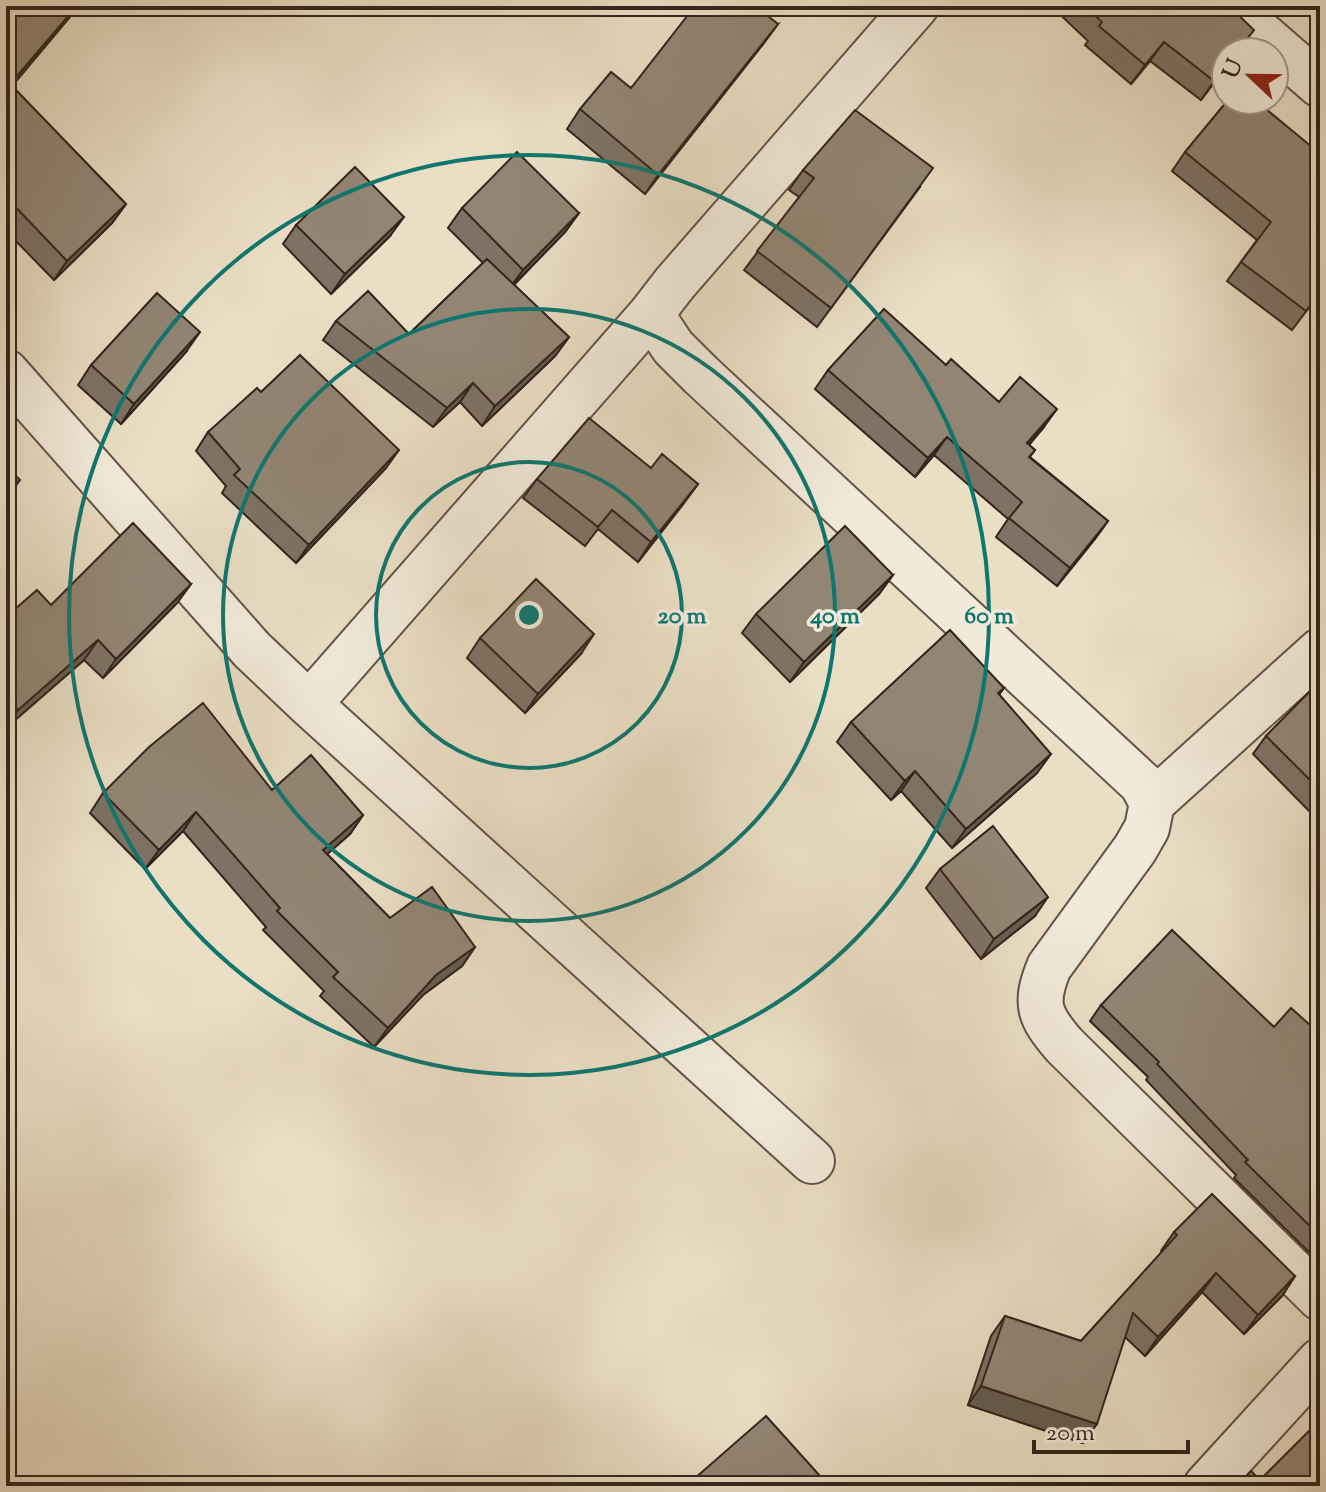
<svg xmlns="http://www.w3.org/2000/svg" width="1326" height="1492" font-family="'Sorts Mill Goudy',serif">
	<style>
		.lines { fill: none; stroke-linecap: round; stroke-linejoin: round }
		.street-casing { stroke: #615346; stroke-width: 48 }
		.street { stroke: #f1ead9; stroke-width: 44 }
		.wall { fill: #7e7264; stroke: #33251c; stroke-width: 2 }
		.shaded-wall { fill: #665d51; stroke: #33251c; stroke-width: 2 }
		.building { fill: #928574; stroke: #33251c; stroke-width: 2 }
		.ring { fill: none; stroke: #0f766e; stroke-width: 4 }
		.centre { fill: #0f766e; stroke: #f1ead9; stroke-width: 4 }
		.ring-label { font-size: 24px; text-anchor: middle; font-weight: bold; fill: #0f766e; stroke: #f1ead9; stroke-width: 7; stroke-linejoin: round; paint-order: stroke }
	</style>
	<rect width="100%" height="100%" fill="#eadec5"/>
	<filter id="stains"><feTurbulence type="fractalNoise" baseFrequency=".0025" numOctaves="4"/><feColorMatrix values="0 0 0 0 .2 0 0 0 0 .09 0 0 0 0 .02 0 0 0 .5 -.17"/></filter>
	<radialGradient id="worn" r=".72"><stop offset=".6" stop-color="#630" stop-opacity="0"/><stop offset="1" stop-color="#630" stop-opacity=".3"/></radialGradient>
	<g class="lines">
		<defs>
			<path id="street" d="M 916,6 L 675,283 L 651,314 L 673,347 L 701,375 L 1142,784 L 1152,803 L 1147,828 L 1135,849 L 1049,967 C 1034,1004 1039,1016 1064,1045 L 1320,1298
				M 1229,6 L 1320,85
				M 6,372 L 252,650 L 309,704 L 812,1161
				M 309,704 L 651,314
				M 1152,803 L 1320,651
				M 1206,1486 L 1320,1361"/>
		</defs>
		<use href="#street" class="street-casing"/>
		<use href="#street" class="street"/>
	</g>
	<path class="wall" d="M 6,6 L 79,6 L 12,86 L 126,204 L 112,223 L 54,280 L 6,231 Z
		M 1051,6 L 1229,6 L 1226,67 L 1201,100 L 1150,61 L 1131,84 L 1085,45 L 1088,41 Z
		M 778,24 L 764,43 L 645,194 L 567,129 L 580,109 Z
		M 1228,100 L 1320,293 L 1292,330 L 1227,281 L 1257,240 L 1172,171 L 1185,152 Z
		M 803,170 L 920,187 L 817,327 L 744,270 L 799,197 L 789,190 Z
		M 462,208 L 579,213 L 565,232 L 514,285 L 569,337 L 555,356 L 482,426 L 460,402 L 433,427 L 323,340 L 336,321 L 409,334 L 483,263 L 448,228 Z
		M 296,225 L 390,236 L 331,294 L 283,244 Z
		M 186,352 L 121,424 L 78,385 L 91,365 Z
		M 946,365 L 999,402 L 1044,427 L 1029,445 L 1035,450 L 1030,457 L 1108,521 L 1095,539 L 1057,586 L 996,537 L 1008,519 L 934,455 L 915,477 L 815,389 L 828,370 Z
		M 261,392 L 386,468 L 296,563 L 222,493 L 226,486 L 196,451 L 208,432 Z
		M 651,468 L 698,484 L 684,503 L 638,562 L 598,529 L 585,546 L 523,498 L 537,479 Z
		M 893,575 L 879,594 L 790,682 L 742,633 L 756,614 Z
		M 191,584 L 177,603 L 103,678 L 84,660 L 6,728 L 6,617 L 51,605 Z
		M 480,638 L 581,654 L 525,713 L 467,658 Z
		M 1320,681 L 1320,809 L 1314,816 L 1253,754 L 1266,736 Z
		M 1004,688 L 999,695 L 1037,773 L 952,848 L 901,791 L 891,800 L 837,742 L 851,722 Z
		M 272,790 L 363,815 L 350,834 L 327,854 L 390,918 L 475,947 L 462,966 L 423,995 L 374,1047 L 320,996 L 324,991 L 263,930 L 266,927 L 183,831 L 145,869 L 90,813 L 103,793 Z
		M 940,869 L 1035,916 L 981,959 L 926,888 Z
		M 1101,1005 L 1320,1034 L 1320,1263 L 1234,1178 L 1236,1175 L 1146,1080 L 1148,1077 L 1090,1021 Z
		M 1174,1232 L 1295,1276 L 1282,1296 L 1244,1334 L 1202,1292 L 1145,1356 L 1125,1337 L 1083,1443 L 968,1405 L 991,1336 L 1005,1316 L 1081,1341 L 1162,1252 L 1161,1251 Z"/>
	<path class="shaded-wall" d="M 77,6 L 79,6 L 6,93 L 10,84 Z
		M 778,24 L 764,43 L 645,194 L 658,175 Z
		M 1164,42 L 1150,61 L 1131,84 L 1145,65 Z
		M 1226,66 L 1226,67 L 1201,100 L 1214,81 Z
		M 126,204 L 112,223 L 54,280 L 67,261 Z
		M 579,213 L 565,232 L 509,289 L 523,270 Z
		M 404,217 L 390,236 L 331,294 L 345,274 Z
		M 200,332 L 186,352 L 121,424 L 134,404 Z
		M 569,337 L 555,356 L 482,426 L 495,406 Z
		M 473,383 L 460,402 L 433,427 L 447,408 Z
		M 1057,409 L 1044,427 L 1014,462 L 1027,443 Z
		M 947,437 L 934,455 L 915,477 L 928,458 Z
		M 399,450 L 386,468 L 296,563 L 309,545 Z
		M 20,480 L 6,499 L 6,493 Z
		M 698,484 L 684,503 L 638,562 L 651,542 Z
		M 1108,521 L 1095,539 L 1057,586 L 1070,568 Z
		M 893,575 L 879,594 L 790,682 L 804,662 Z
		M 191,584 L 177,603 L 103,678 L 116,659 Z
		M 594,634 L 581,654 L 525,713 L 538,694 Z
		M 98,640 L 84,660 L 6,728 L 18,710 Z
		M 1051,754 L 1037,773 L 952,848 L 966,829 Z
		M 915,771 L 901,791 L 891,800 L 905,781 Z
		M 196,812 L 183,831 L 145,869 L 159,850 Z
		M 363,815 L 350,834 L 309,870 L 323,850 Z
		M 1048,897 L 1035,916 L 981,959 L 994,939 Z
		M 475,947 L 462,966 L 423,995 L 374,1047 L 388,1028 L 436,975 Z
		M 1216,1273 L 1202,1292 L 1145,1356 L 1158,1337 Z
		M 1295,1276 L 1282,1296 L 1244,1334 L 1258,1315 Z
		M 981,1386 L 1097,1424 L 1083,1443 L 968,1405 Z"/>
	<path class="building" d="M 6,6 L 77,6 L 10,84 L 126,204 L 67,261 L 6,197 Z
		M 695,6 L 755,6 L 778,24 L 658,175 L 580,109 L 611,72 L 631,88 Z
		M 1085,6 L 1229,6 L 1254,30 L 1237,52 L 1226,52 L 1226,66 L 1214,81 L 1164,42 L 1145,65 L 1099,26 L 1102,22 Z
		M 1228,100 L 1255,100 L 1318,152 L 1320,150 L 1320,292 L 1306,311 L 1241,262 L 1271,222 L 1185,152 Z
		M 855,110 L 933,168 L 831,308 L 757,251 L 814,178 L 803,170 Z
		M 517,152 L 579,213 L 523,270 L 462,208 Z
		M 355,167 L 404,217 L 345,274 L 296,225 Z
		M 487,259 L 569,337 L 495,406 L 473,383 L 447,408 L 336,321 L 368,291 L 409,334 Z
		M 157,293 L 200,332 L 134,404 L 91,365 Z
		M 884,309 L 946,365 L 951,359 L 999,402 L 1020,377 L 1057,409 L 1027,443 L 1035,450 L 1029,457 L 1108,521 L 1070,568 L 1009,518 L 1022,502 L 947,437 L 928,458 L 828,370 Z
		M 300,355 L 399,450 L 309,545 L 234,475 L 240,469 L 208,432 L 257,388 L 261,392 Z
		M 589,418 L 651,468 L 662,454 L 698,484 L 651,542 L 612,510 L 598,527 L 537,479 Z
		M 6,466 L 20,480 L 6,493 Z
		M 133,523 L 191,584 L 116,659 L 98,640 L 18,710 L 6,696 L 6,617 L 37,590 L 51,605 Z
		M 845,526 L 893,575 L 804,662 L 756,614 Z
		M 536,579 L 594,634 L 538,694 L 480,638 Z
		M 950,630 L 1004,688 L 998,693 L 1051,754 L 966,829 L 915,771 L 905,781 L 851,722 Z
		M 1320,681 L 1320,790 L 1266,736 Z
		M 203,703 L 272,790 L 311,755 L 363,815 L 323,850 L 390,918 L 432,887 L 475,947 L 436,975 L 388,1028 L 333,977 L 338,972 L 277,911 L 280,908 L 196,812 L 159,850 L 103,793 L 149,747 Z
		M 993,826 L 1048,897 L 994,939 L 940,869 Z
		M 1172,930 L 1274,1027 L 1291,1008 L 1320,1034 L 1320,1236 L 1245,1162 L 1248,1160 L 1157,1064 L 1159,1062 L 1101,1005 Z
		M 1212,1194 L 1295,1276 L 1258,1315 L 1216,1273 L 1158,1337 L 1133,1313 L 1097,1424 L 981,1386 L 1005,1316 L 1081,1341 L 1177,1235 L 1174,1232 Z
		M 766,1416 L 820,1476 L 808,1486 L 686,1486 Z
		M 1309,1431 L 1315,1437 L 1320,1432 L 1320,1486 L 1237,1486 L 1251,1471 L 1260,1480 Z"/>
	<g class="ring">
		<circle cx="529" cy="615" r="153"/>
		<circle cx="529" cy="615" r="306"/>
		<circle cx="529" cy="615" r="460"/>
	</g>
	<circle cx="529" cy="615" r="12" class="centre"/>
	<g class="ring-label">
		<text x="682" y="623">20 m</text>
		<text x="835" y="623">40 m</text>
		<text x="989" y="623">60 m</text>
	</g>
	<rect width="1326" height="1492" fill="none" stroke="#eadec5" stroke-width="32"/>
	<rect x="8" y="8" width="1310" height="1476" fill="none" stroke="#33251c" stroke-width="4"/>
	<rect x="16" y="16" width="1294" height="1460" fill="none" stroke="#33251c" stroke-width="2"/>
	<g transform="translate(1250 76) rotate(292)"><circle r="38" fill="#f1ead9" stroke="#a59b8d" stroke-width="2"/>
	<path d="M0-6L14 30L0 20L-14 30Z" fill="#8f2418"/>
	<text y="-12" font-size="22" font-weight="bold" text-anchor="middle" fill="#33251c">U</text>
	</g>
	<path d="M1034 1440v12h154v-12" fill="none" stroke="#33251c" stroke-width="4"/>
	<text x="1046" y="1440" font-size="24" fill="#33251c" stroke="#f1ead9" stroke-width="6" paint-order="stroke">20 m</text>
	<rect width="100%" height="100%" filter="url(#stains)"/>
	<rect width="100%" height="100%" fill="url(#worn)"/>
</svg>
